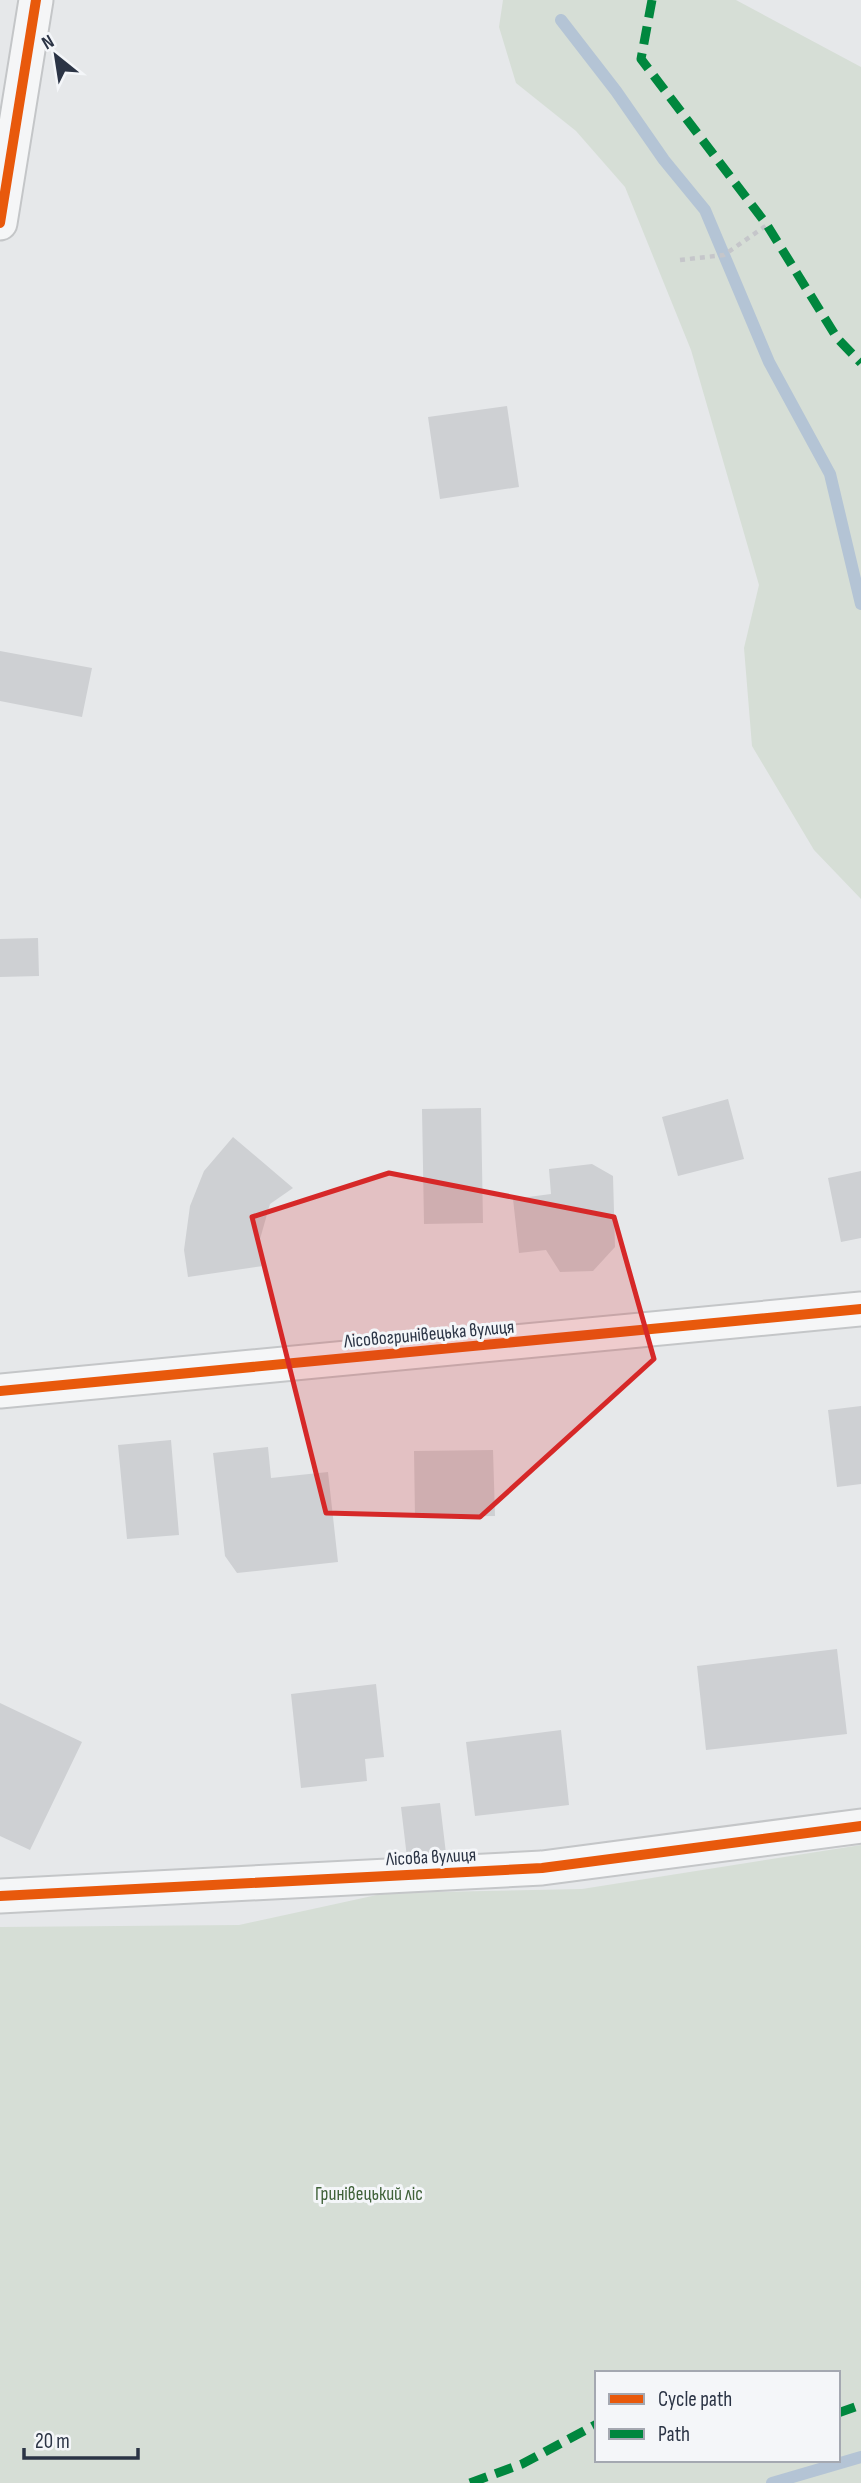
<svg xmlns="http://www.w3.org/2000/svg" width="861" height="2483" font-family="'Sofia Sans Condensed',sans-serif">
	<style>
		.green { fill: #d6ded6; fill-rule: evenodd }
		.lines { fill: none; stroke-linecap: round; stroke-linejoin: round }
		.stream { stroke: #b4c4d5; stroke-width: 12 }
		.building { fill: #ced0d3 }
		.street-casing { stroke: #c4c6c8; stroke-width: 37 }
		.path { stroke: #c5c6ca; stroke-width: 4.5; stroke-dasharray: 5 5; stroke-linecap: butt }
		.street { stroke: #f5f6f7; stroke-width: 33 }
		.quiet { stroke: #00873e; stroke-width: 9; stroke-dasharray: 18 9; stroke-linecap: butt }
		.cycleway-casing { stroke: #f4f6f9; stroke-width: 15 }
		.cycleway { stroke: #e8590c; stroke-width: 10 }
		.marked { fill: #d62828; fill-opacity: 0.2; stroke: #d62828; stroke-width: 5; stroke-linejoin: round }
		.labels { text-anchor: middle; stroke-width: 6; stroke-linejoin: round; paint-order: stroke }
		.street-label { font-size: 19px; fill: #2b3445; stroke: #f4f6f9 }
		.park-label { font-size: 19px; fill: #3f6138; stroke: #f4f6f9 }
	</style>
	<rect width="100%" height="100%" fill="#e6e8ea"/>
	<path class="green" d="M 503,0 L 736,0 L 861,67 L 861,899 L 814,850 L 752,746 L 744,648 L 759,585 L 691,350 L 625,187 L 576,131 L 516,83 L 499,27 Z
		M 861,1845 L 861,2483 L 0,2483 L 0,1927 L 239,1925 L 386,1893 L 582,1889 ZM 597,2373 L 838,2373 L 838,2460 L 597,2460 Z"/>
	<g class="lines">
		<path class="stream" d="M 561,20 L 616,91 L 664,160 L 705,210 L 769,362 L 830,474 L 861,604
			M 772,2483 L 861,2457"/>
	</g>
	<path class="building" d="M 507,406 L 519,487 L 440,499 L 428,417 Z
		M 0,651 L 92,668 L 82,717 L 0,701 Z
		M 38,938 L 39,976 L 0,977 L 0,939 Z
		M 728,1099 L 744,1159 L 678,1176 L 662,1117 Z
		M 481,1108 L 483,1223 L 424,1224 L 422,1109 Z
		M 233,1137 L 293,1188 L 270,1204 L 260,1239 L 263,1266 L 188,1277 L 184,1250 L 190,1206 L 204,1171 Z
		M 592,1164 L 613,1176 L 615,1247 L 593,1271 L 560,1272 L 546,1250 L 519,1253 L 513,1199 L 551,1194 L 549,1169 Z
		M 861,1171 L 861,1238 L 841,1242 L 828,1178 Z
		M 861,1406 L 861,1484 L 837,1487 L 828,1410 Z
		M 171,1440 L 179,1535 L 127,1539 L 118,1445 Z
		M 268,1447 L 271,1478 L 328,1472 L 338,1562 L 237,1573 L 225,1556 L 213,1453 Z
		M 493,1450 L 495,1516 L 415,1517 L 414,1451 Z
		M 837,1649 L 847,1734 L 706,1750 L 697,1666 Z
		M 376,1684 L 384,1757 L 365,1759 L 367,1781 L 301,1788 L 291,1694 Z
		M 0,1703 L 82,1742 L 30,1850 L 0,1836 Z
		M 561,1730 L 569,1805 L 475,1816 L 466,1742 Z
		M 440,1803 L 447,1862 L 408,1866 L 401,1807 Z"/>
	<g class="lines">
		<defs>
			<path id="street" d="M 0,223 L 36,0
				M 0,1391 L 861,1309
				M 0,1896 L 542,1868 L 861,1826"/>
		</defs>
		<use href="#street" class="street-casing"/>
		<path class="path" d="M 680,260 L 724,255 L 767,225"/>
		<use href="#street" class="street"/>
		<path class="quiet" d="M 652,0 L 641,59 L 767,225 L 837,338 L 861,363
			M 838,2413 L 861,2405
			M 470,2483 L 522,2464 L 597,2424"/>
		<defs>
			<path id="cycleway" d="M 0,223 L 36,0
				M 0,1391 L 861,1309
				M 0,1896 L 542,1868 L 861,1826"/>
		</defs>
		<use href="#cycleway" class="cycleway-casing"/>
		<use href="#cycleway" class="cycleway"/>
	</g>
	<path class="marked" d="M 389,1173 L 614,1217 L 654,1359 L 480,1517 L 326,1513 L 252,1217 Z"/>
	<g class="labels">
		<g class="street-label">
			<text transform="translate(429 1333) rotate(-5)" y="7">Лісовогринівецька вулиця</text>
			<text transform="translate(431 1856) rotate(-3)" y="7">Лісова вулиця</text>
		</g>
		<g class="park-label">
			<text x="369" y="2200">Гринівецький ліс</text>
		</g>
	</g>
	<rect x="595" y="2371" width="245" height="91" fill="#f4f6f9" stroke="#a4a8b1" stroke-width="2"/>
	<rect x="609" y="2394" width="35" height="10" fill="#e8590c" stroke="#a4a8b1" stroke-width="2"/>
	<text x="658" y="2406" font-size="21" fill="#2b3445">Cycle path</text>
	<rect x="609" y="2429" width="35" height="10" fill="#00873e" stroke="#a4a8b1" stroke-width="2"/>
	<text x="658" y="2441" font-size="21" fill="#2b3445">Path</text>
	<g transform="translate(56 56) rotate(330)" stroke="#f4f6f9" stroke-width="5" paint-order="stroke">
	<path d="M0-5L12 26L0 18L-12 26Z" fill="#2b3445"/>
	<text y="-10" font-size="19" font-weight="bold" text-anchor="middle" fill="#2b3445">N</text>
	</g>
	<path d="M24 2448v10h114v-10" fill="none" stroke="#2b3445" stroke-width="3.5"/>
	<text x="35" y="2448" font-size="21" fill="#2b3445" stroke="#f4f6f9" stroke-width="5" paint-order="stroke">20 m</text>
</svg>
